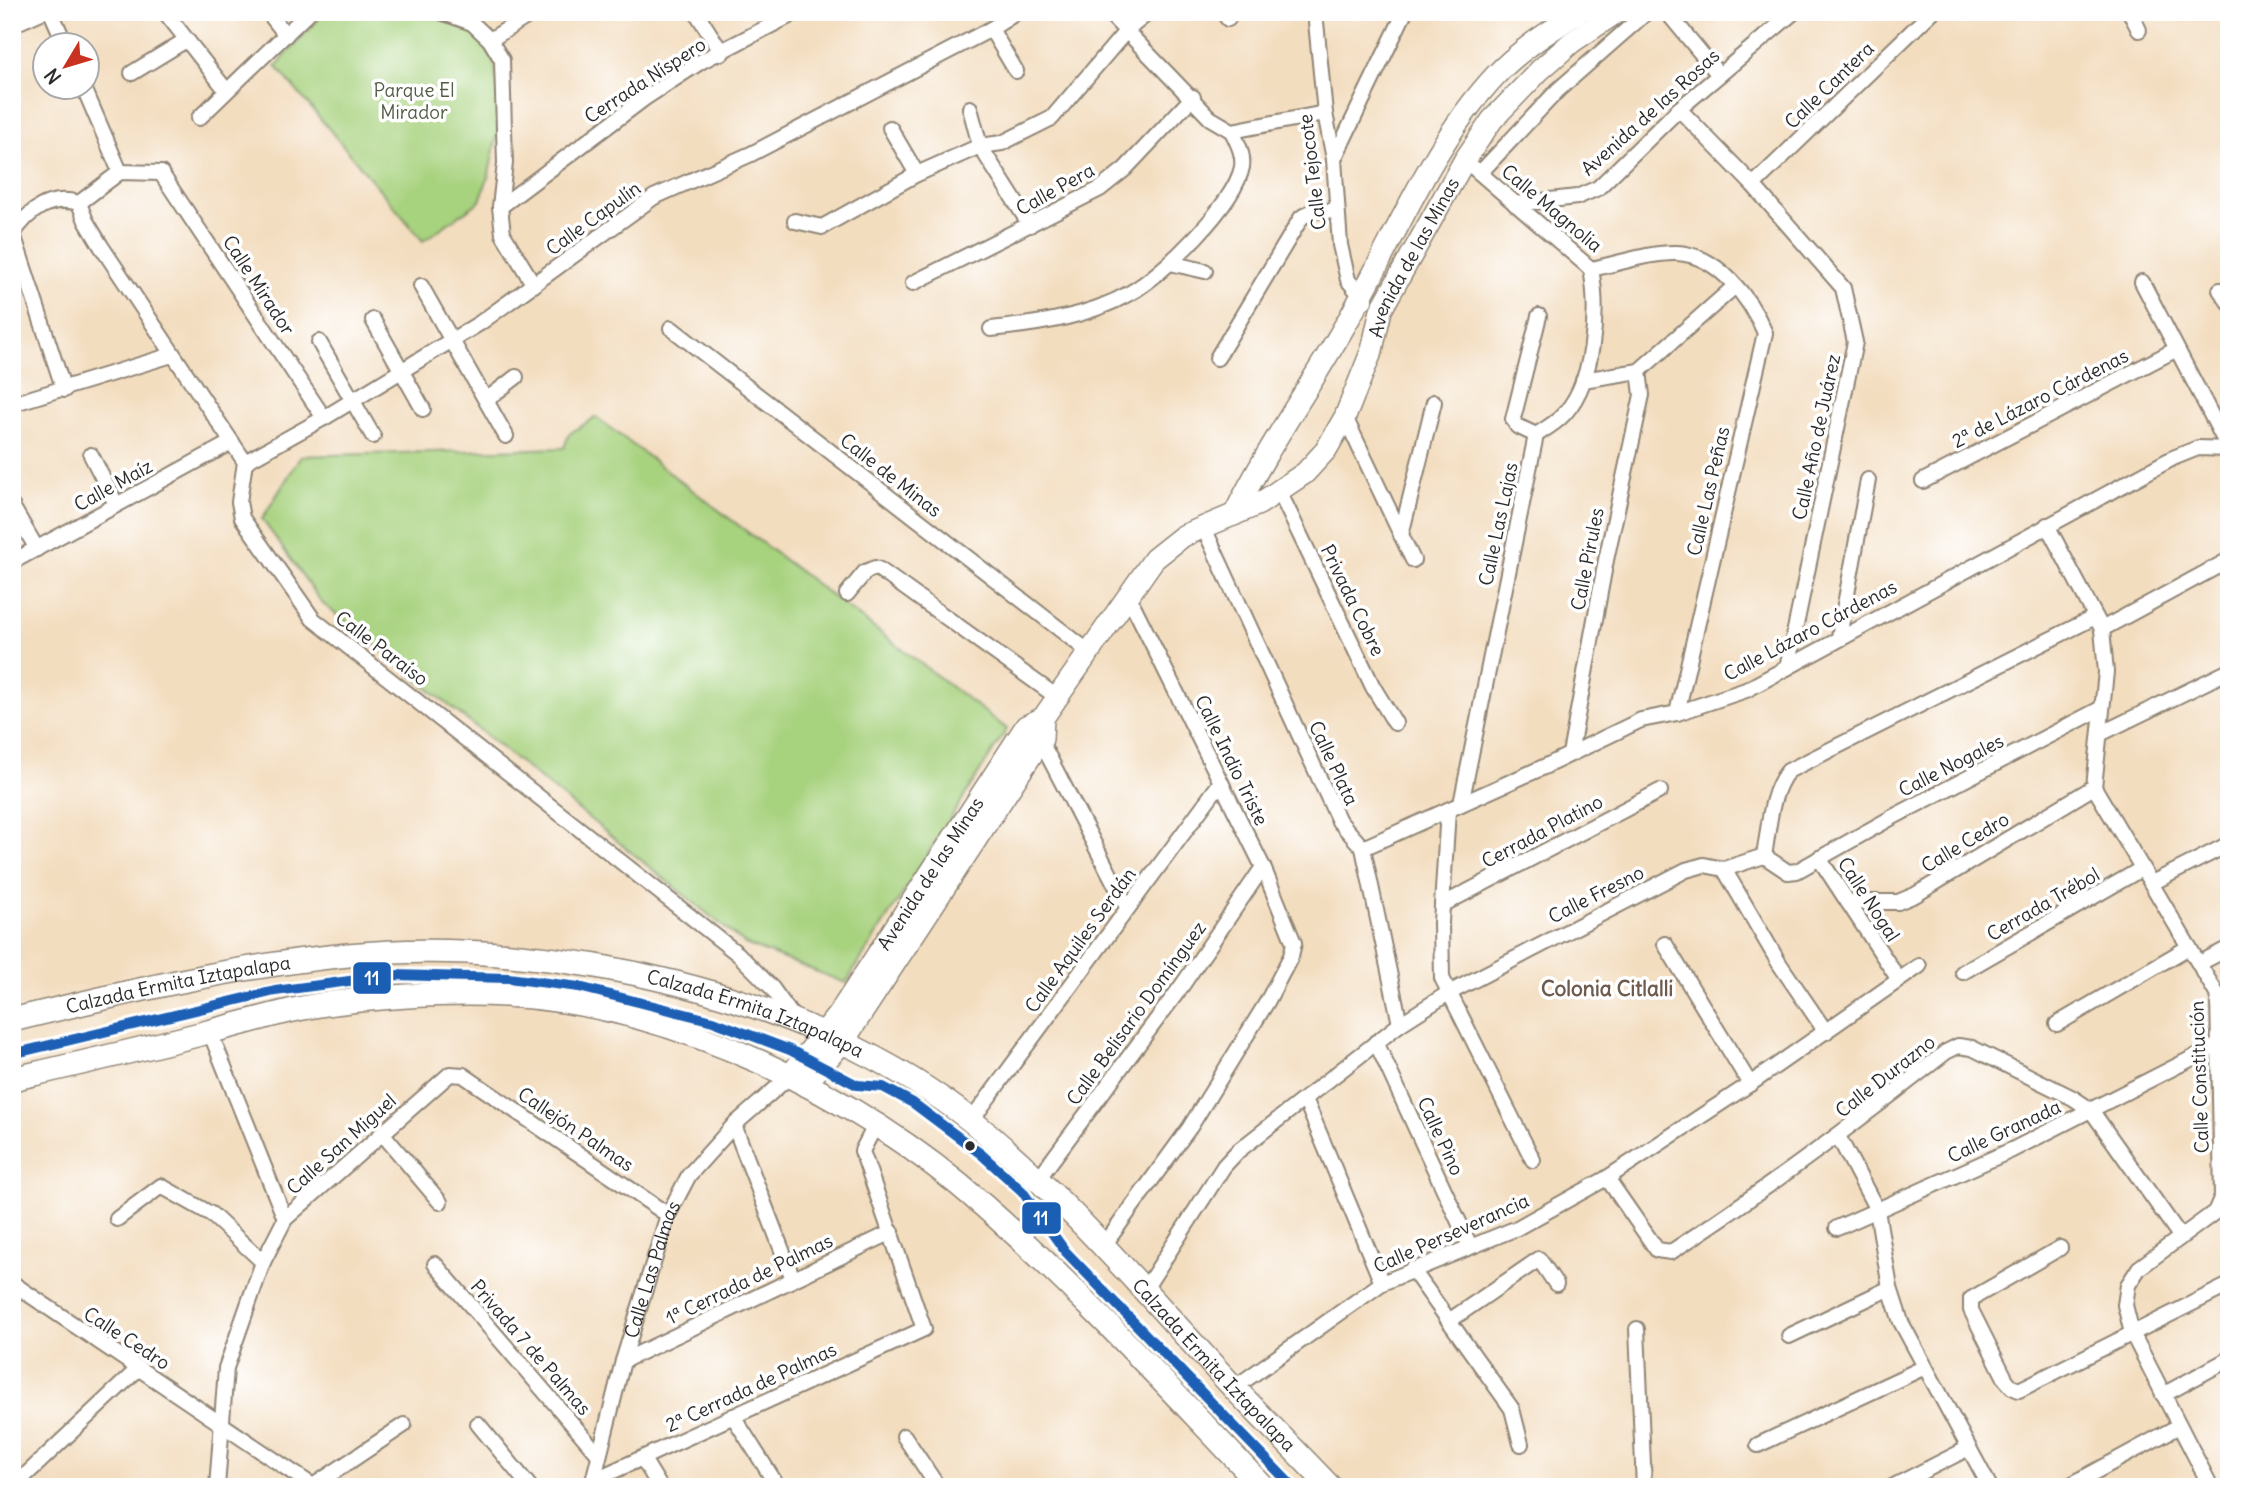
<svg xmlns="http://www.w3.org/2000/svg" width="2241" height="1499" font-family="Delius,sans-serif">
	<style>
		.green { fill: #a7d27e; stroke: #697e54; stroke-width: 2 }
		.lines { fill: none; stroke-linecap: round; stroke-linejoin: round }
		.street-casing { stroke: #8f8475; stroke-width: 18 }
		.secondary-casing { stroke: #8f8475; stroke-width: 24 }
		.primary-casing { stroke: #8f8475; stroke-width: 26 }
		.street { stroke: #fff; stroke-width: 14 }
		.secondary { stroke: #fff; stroke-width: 21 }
		.primary { stroke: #fff; stroke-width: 23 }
		.bus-1-casing { stroke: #fff; stroke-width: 16 }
		.bus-1 { stroke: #1a5fb4; stroke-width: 10 }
		.bus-dot { fill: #2b2b2b; stroke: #fff; stroke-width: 2.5 }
		.labels { text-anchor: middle; stroke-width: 7; stroke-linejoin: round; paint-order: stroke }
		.street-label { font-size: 19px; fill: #2b2b2b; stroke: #fff }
		.park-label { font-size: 19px; fill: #505d44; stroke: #fff }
		.neighbourhood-label { font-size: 21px; font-weight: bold; fill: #6e5b4d; stroke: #fff }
		.line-badge { stroke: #fff; stroke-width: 2.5 }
		.badge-label { font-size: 19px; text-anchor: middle; font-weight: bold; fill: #fff }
	</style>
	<rect width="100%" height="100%" fill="#fff"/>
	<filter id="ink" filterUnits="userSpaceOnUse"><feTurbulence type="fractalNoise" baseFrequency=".0143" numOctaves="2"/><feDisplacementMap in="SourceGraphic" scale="14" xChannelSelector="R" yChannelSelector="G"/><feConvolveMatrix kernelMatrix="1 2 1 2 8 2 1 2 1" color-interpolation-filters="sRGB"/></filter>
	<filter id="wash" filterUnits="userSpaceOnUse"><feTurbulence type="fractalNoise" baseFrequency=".00686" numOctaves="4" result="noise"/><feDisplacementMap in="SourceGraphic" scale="28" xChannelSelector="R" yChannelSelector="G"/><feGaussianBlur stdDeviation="1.57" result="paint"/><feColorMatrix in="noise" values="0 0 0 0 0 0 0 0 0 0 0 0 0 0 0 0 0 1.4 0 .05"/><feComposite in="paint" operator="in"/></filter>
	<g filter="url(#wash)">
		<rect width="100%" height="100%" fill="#f3ddbf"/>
		<path class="green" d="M 325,12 L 411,12 L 468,26 L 484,41 L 495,67 L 501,115 L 489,174 L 480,201 L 423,241 L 276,66 Z
			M 596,417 L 1007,729 L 846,983 L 745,944 L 322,603 L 262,519 L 301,456 L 564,448 L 569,434 Z"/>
	</g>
	<g filter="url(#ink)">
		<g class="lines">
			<defs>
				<g id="street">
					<path d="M 51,12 L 66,46"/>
					<path d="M 165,12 L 226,90"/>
					<path d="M 268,12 L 286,35"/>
					<path d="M 441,12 L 472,23 L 490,40 L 502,60 L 505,163 L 500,207 L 503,234 L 534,285"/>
					<path d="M 696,12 L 722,53"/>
					<path d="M 1108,12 L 1210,118 L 1232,131 L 1325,113"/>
					<path d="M 1223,12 L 1228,19"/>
					<path d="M 1315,12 L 1325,113 L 1334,159 L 1340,245 L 1348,280 L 1365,301"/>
					<path d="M 1667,12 L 1719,75"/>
					<path d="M 2130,12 L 2139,30"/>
					<path d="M 12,25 L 41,12"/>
					<path d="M 991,29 L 1016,71"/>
					<path d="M 490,40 L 534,12"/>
					<path d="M 132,73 L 186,40"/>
					<path d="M 84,88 L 120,172"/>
					<path d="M 970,108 L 980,146 L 1030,225"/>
					<path d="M 1679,109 L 1753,185 L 1843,288 L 1855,342 L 1787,668"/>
					<path d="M 199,118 L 309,12"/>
					<path d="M 890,128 L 917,174"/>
					<path d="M 1334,159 L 1405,12"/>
					<path d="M 1474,168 L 1591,269"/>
					<path d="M 1480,173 L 1558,90 L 1647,12"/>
					<path d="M 1753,185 L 1932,12"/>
					<path d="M 79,203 L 86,221 L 101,246 L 245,462 L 239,502 L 242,518 L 313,619 L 738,954 L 772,988 L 795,1020"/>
					<path d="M 1515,204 L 1577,197 L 1598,188 L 1679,109 L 1794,12"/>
					<path d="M 500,207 L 645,98 L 702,61 L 797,12"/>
					<path d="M 795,221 L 822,227 L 917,174 L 980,146 L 1002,143 L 1052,118 L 1127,30 L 1149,12"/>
					<path d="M 13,234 L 64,390"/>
					<path d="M 12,235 C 29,210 49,195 79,203 L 120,172 L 161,173 L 324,418"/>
					<path d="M 1170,263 L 1205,271"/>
					<path d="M 1591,269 C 1618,264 1650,252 1677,253 C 1718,255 1750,298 1765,333 L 1677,713"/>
					<path d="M 2142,282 L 2229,449"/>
					<path d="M 913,283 L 1100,189 L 1125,169 L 1193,97"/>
					<path d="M 421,286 L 506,436"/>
					<path d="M 2220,290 L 2229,303"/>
					<path d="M 373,320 L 423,409"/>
					<path d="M 671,328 L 1089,652"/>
					<path d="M 991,329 C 1038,324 1088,317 1130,293 C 1163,275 1235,204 1242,167 C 1244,154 1237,142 1232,131"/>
					<path d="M 319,342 L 373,436"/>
					<path d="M 1217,358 L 1301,218 C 1313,208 1322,210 1336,212"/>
					<path d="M 1583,380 L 1639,371 L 1735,286"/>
					<path d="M 486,400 L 516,377"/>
					<path d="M 12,404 L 172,355"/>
					<path d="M 1345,417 L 1413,560"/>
					<path d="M 1536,435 L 1517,426 L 1513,419 L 1539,316"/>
					<path d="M 91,455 L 116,504"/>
					<path d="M 245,462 L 324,418 L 480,323 L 654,197 L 751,154 L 991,29 L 1017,12"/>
					<path d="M 1923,481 L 2175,350"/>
					<path d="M 1279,491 L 1373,687 L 1395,723"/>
					<path d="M 12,506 L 37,549"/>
					<path d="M 2047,525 L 2102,629 L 2106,672 L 2094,787 L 2218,996 L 2222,1196 L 2215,1212 L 2139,1268 L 2128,1285 L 2125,1305 L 2132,1333 L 2211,1487"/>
					<path d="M 1203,526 L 1339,821 L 1363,848 L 1400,1024"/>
					<path d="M 1401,535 L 1434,402"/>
					<path d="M 12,562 L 232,442"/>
					<path d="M 847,594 L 865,572 L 875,568 L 880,570 L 1057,697"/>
					<path d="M 2102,629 L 2229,560"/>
					<path d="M 1839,637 L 1868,480"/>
					<path d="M 2100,734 L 2229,671"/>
					<path d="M 1038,736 L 1127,907"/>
					<path d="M 1570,754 L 1606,560 L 1642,395 L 1639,371"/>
					<path d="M 1461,804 L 1536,435 C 1544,430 1552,425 1559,419 C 1595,387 1599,312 1591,269"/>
					<path d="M 1448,810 L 1441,922 L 1442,978 L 1533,1160"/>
					<path d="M 1363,848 L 1546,766 L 1641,720 L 1677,713 L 1746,690 L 2173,458 L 2198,448 L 2229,449"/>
					<path d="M 1764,856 L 1788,872 L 1797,871 L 1891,818 L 2102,708"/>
					<path d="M 1819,858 L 1899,980"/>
					<path d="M 1724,869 L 1779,963 L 1826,1032"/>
					<path d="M 2152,883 L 2229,844"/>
					<path d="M 1848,902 L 1898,902 L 1915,895 L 2094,787"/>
					<path d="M 1442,905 L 1660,791"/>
					<path d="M 1665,944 L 1750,1084"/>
					<path d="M 2200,963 L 2229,948"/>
					<path d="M 1963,972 L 2143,868"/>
					<path d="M 2057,1024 L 2189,947"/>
					<path d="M 210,1032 L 285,1219"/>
					<path d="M 1376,1042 L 1470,1246"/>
					<path d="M 1305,1099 L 1382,1283"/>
					<path d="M 971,1121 L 1221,782"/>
					<path d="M 734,1125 L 793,1279"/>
					<path d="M 382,1133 L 440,1202"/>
					<path d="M 1838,1136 L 1877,1210 L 1890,1288 L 1901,1322 L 1990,1487"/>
					<path d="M 1607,1178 L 1657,1250 L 1671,1252 C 1766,1190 1857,1122 1946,1052 L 1958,1046 L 1972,1048 L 2073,1098 L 2091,1110 L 2180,1236"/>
					<path d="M 1038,1179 L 1181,987 L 1263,867"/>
					<path d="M 117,1219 L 161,1186 L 211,1214 L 263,1262"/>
					<path d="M 1837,1228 L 2012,1150 L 2220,1044"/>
					<path d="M 1105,1244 L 1190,1127 L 1267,1002 L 1291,956 L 1294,943 L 1263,867 L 1129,597"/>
					<path d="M 2060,1248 L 1971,1299 L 1971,1310 L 2006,1380 L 2012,1387 L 2019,1390 L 2229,1285"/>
					<path d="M 435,1264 L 599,1455"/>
					<path d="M 1412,1269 L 1512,1409 L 1521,1444"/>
					<path d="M 12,1283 L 313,1486 L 404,1425"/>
					<path d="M 1145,1289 L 1224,1166 L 1238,1151 L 1400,1024 L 1447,994 L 1686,870 L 1704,865 L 1724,869 L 1764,856 C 1769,829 1770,792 1788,771 L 2095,617"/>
					<path d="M 1449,1321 L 1539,1259 L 1556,1284"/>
					<path d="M 1637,1329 L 1644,1487"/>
					<path d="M 1789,1336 L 1890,1288"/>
					<path d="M 623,1361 L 892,1232"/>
					<path d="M 1234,1388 L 1382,1283 L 1517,1228 L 1607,1178 L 1750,1084 L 1919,966"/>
					<path d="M 2163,1395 L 2229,1359"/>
					<path d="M 733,1416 L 778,1487"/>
					<path d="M 478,1424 L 530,1487"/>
					<path d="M 904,1436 L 938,1487"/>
					<path d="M 1758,1445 L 1925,1367"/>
					<path d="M 643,1459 L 660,1487"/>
					<path d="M 594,1480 L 924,1329 L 862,1151 L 875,1126"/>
					<path id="s1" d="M 592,1485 L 623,1361 L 668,1215 L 689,1175 L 734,1125 L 789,1077"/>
					<path d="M 13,1487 L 139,1368"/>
					<path d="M 217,1487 L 226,1368 L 263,1262 L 285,1219 L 450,1074 L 463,1075 L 668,1215"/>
					<path d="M 1892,1487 L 1969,1448"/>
					<path d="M 2067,1487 L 2179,1426"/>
				</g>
				<g id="secondary">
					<path d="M 1234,515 C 1267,448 1310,387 1347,322 C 1394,241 1430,146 1495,76 C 1519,50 1550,31 1580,12"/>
					<path id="s2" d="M 789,1077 L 840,1012 L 1026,726 L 1043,718"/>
					<path id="s3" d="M 804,1085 L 843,1042 L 1042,739 L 1043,718 L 1154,559 L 1183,536 L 1259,504 L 1305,473 L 1326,450 L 1345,417 L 1372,350 L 1381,310 L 1464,161 L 1492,120 L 1540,70 L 1572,42 L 1617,12"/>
				</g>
				<g id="primary">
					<path id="s4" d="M 12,1020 C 123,993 234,966 348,955 C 550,935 814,994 974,1123 C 1071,1202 1149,1298 1235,1389 C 1266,1422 1299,1454 1330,1487"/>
					<path d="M 12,1079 C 77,1064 143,1049 208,1032 C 250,1022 290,1008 334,1003 C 391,996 448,992 506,995 C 674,1004 860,1096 984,1206 C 1083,1293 1172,1392 1263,1487"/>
				</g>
			</defs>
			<use href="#street" class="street-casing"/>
			<use href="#secondary" class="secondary-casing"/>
			<use href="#primary" class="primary-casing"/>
			<use href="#street" class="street"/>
			<use href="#secondary" class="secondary"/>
			<use href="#primary" class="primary"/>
			<defs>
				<path id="bus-1" d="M 12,1054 L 275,991 L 394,975 L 508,978 L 579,987 L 713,1021 L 790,1050 L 857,1085 L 883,1087 L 913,1103 L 981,1154 L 1022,1191 L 1065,1251 L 1293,1487"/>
			</defs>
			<use href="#bus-1" class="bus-1-casing"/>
			<use href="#bus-1" class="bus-1"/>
		</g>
	</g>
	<circle class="bus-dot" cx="970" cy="1146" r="6"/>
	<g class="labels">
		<g class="street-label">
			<text transform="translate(645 80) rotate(-33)" y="7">Cerrada Níspero</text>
			<text transform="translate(1829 85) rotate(-44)" y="7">Calle Cantera</text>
			<text transform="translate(1650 112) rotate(-42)" y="7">Avenida de las Rosas</text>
			<text transform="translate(1312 172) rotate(-97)" y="7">Calle Tejocote</text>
			<text transform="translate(1055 189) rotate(-29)" y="7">Calle Pera</text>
			<text transform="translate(1552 208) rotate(40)" y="7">Calle Magnolia</text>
			<text transform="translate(593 218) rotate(-36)" y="7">Calle Capulín</text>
			<text dy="7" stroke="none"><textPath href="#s3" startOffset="1054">Avenida de las Minas</textPath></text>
			<text transform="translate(259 285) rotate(57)" y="7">Calle Mirador</text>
			<text transform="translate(2040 398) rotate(-27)" y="7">2ª de Lázaro Cárdenas</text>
			<text transform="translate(1816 437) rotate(-78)" y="7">Calle Año de Juárez</text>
			<text transform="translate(891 475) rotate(38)" y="7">Calle de Minas</text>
			<text transform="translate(113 485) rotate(-29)" y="7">Calle Maíz</text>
			<text transform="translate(1708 491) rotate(-77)" y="7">Calle Las Peñas</text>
			<text transform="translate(1498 524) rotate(-78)" y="7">Calle Las Lajas</text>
			<text transform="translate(1587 559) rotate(-79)" y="7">Calle Pirules</text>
			<text transform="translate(1353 600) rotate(64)" y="7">Privada Cobre</text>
			<text transform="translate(1810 630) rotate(-28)" y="7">Calle Lázaro Cárdenas</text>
			<text transform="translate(382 648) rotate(37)" y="7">Calle Paraíso</text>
			<text transform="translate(1232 760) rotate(64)" y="7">Calle Indio Triste</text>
			<text transform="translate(1334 763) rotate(65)" y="7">Calle Plata</text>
			<text transform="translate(1951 765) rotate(-27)" y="7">Calle Nogales</text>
			<text transform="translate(1542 831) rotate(-28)" y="7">Cerrada Platino</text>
			<text transform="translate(1965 842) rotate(-31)" y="7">Calle Cedro</text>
			<text dy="7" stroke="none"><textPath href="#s2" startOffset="248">Avenida de las Minas</textPath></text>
			<text transform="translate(1596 894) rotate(-27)" y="7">Calle Fresno</text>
			<text transform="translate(1869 899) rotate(57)" y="7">Calle Nogal</text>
			<text transform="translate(2043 904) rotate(-30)" y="7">Cerrada Trébol</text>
			<text transform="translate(1080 940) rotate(-54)" y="7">Calle Aquiles Serdán</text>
			<text dy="7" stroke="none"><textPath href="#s4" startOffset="170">Calzada Ermita Iztapalapa</textPath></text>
			<text transform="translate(1136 1013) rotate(-54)" y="7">Calle Belisario Domínguez</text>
			<text dy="7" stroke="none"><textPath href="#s4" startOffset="758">Calzada Ermita Iztapalapa</textPath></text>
			<text transform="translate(1885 1076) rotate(-38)" y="7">Calle Durazno</text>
			<text transform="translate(2199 1077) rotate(-92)" y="7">Calle Constitución</text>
			<text transform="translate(576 1129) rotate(34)" y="7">Callejón Palmas</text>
			<text transform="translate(2004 1131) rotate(-25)" y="7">Calle Granada</text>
			<text transform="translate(1441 1136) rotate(65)" y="7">Calle Pino</text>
			<text transform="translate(341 1144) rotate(-42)" y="7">Calle San Miguel</text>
			<text transform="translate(1451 1233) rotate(-24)" y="7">Calle Perseverancia</text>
			<text dy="7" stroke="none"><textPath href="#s1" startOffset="224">Calle Las Palmas</textPath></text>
			<text transform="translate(749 1279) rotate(-26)" y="7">1ª Cerrada de Palmas</text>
			<text transform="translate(127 1338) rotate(33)" y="7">Calle Cedro</text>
			<text transform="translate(531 1347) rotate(49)" y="7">Privada 7 de Palmas</text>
			<text dy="7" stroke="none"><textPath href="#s4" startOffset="1346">Calzada Ermita Iztapalapa</textPath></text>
			<text transform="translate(751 1387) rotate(-25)" y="7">2ª Cerrada de Palmas</text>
		</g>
		<g class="park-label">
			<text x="414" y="97">Parque El<tspan x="414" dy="22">Mirador</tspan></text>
		</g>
		<g class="neighbourhood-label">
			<text x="1607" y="996">Colonia Citlalli</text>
		</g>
	</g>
	<g class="line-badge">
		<rect x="352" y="961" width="40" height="34" rx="7" fill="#1a5fb4"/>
		<rect x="1021" y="1201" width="41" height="34" rx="7" fill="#1a5fb4"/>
	</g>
	<g class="badge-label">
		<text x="372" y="985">11</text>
		<text x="1041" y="1225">11</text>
	</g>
	<rect width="2241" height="1499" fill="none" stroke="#fff" stroke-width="42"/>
	<g transform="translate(66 66) rotate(232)"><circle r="33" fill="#ffffff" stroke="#aaaaaa" stroke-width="2"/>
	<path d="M0-5L12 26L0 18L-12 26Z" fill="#c8321e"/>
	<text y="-10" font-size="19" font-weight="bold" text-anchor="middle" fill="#2b2b2b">N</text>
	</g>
</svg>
